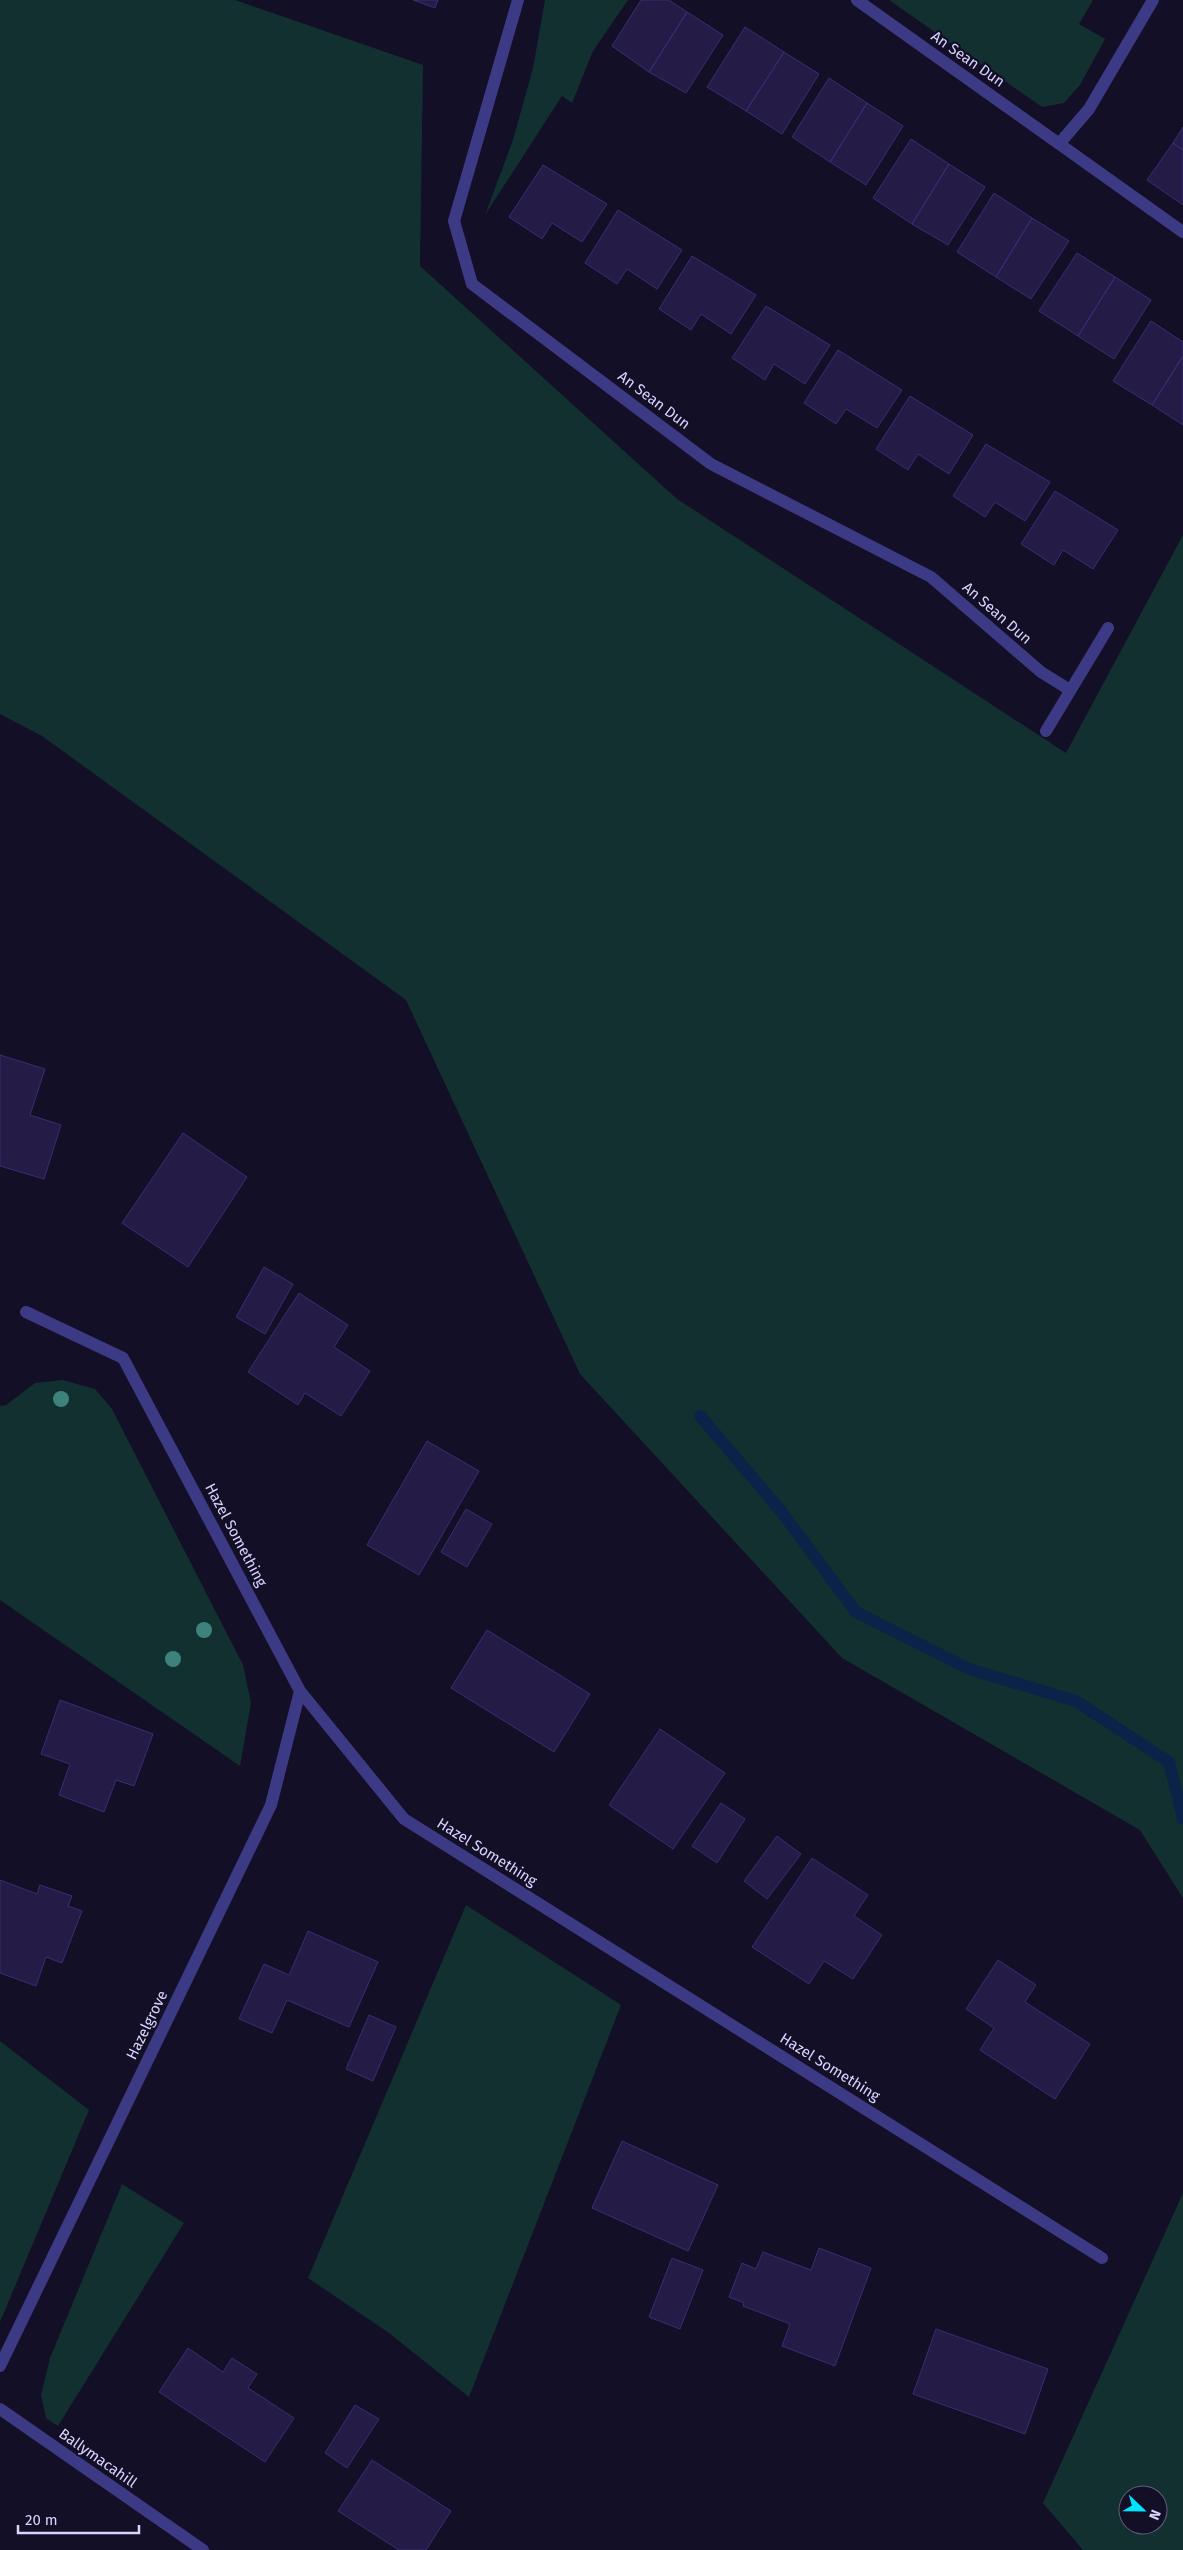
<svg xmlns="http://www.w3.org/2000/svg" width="1183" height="2550" font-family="'Fira Sans',sans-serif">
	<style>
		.green { fill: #12302f; fill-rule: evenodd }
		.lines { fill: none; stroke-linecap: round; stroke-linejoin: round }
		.stream { stroke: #0c2248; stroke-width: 12 }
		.building { fill: #241b47; stroke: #3b2d73 }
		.minor { stroke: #3d3a85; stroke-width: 12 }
		.tree { fill: #3d827b }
		.labels { text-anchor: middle; stroke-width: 4.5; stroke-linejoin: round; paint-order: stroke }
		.street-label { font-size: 15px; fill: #d9d4ff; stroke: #130f26 }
	</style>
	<rect width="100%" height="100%" fill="#130f26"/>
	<path class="green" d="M 0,0 L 235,0 L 423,65 L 420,266 L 677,499 L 1066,753 L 1183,535 L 1183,1898 L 1140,1830 L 842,1658 L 580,1374 L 406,1000 L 42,736 L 0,714 Z
		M 545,0 L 628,0 L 593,51 L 572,103 L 562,96 L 485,215 L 513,140 L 533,68 Z
		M 889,0 L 1093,0 L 1079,24 L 1105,39 L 1080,85 L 1064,103 L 1042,107 Z
		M 63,1380 L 95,1389 L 112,1409 L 243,1665 L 251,1703 L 240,1766 L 0,1600 L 0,1406 L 6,1405 L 35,1383 Z
		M 466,1905 L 621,2005 L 469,2397 L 389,2333 L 308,2278 Z
		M 0,2041 L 89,2110 L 0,2322 Z
		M 122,2184 L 184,2223 L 58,2426 L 46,2418 L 41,2395 L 50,2358 Z
		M 1183,2193 L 1183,2550 L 1083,2550 L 1043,2503 ZM 1128,2495 L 1158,2495 L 1158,2525 L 1128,2525 Z"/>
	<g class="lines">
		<path class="stream" d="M 700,1416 L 781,1511 L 856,1612 L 969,1669 L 1076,1701 L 1169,1762 L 1183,1818"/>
	</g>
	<path class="building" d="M 413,0 L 438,0 L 435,8 Z
		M 641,0 L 669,0 L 687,12 L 649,72 L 612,46 Z
		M 687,12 L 723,35 L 686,93 L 649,72 Z
		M 745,27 L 784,52 L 746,111 L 707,87 Z
		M 784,52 L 819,74 L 782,134 L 746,111 Z
		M 829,78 L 867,103 L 830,162 L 792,137 Z
		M 867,103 L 903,126 L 866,185 L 830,162 Z
		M 1183,127 L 1183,150 L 1173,143 Z
		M 911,139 L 949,164 L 912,224 L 873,198 Z
		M 1173,143 L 1183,150 L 1183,205 L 1147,180 Z
		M 949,164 L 985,187 L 948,245 L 912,224 Z
		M 543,165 L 607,204 L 582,242 L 552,223 L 542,239 L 509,217 Z
		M 994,193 L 1032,218 L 996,277 L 957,252 Z
		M 618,210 L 682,250 L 657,289 L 627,269 L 617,284 L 585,263 Z
		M 1032,218 L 1069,241 L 1031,299 L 996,277 Z
		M 1077,253 L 1115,277 L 1078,336 L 1039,311 Z
		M 692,256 L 756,295 L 731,334 L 701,314 L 691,330 L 659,309 Z
		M 1115,277 L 1151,300 L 1114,359 L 1078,336 Z
		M 766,306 L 830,345 L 805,384 L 774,364 L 765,380 L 732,358 Z
		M 1151,321 L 1183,342 L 1183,356 L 1152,405 L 1113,381 Z
		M 838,350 L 902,390 L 877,428 L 846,409 L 836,424 L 804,403 Z
		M 1183,356 L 1183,425 L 1152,405 Z
		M 910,396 L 973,435 L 949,474 L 918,454 L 908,470 L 876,449 Z
		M 986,444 L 1050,482 L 1025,521 L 995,502 L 985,517 L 953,496 Z
		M 1055,491 L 1118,530 L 1093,569 L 1063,550 L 1054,565 L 1021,544 Z
		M 0,1055 L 45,1069 L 30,1115 L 61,1125 L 44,1179 L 0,1166 Z
		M 183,1133 L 247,1177 L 188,1267 L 122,1223 Z
		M 264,1267 L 293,1284 L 265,1334 L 236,1317 Z
		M 299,1293 L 348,1325 L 334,1347 L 370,1371 L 341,1416 L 305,1393 L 298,1405 L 248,1372 Z
		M 427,1441 L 479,1471 L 419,1575 L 367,1545 Z
		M 466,1509 L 492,1524 L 467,1567 L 441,1552 Z
		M 487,1630 L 590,1694 L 554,1752 L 451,1688 Z
		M 60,1700 L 153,1734 L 134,1786 L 116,1780 L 104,1812 L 59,1795 L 70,1764 L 41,1754 Z
		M 660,1729 L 725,1773 L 673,1849 L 609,1805 Z
		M 721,1803 L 745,1819 L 717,1863 L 692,1846 Z
		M 777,1836 L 801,1854 L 767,1899 L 744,1881 Z
		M 812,1858 L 868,1895 L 854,1916 L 882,1935 L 853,1979 L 824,1961 L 809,1984 L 752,1947 Z
		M 0,1880 L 37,1894 L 40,1885 L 72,1896 L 68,1906 L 82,1911 L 62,1963 L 46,1957 L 36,1986 L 0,1973 Z
		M 308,1931 L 378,1962 L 349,2027 L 287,2000 L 272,2033 L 239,2019 L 264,1964 L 289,1975 Z
		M 998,1960 L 1036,1985 L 1025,2002 L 1090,2044 L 1055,2099 L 980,2050 L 994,2028 L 966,2009 Z
		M 369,2015 L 396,2027 L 373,2081 L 346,2069 Z
		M 622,2141 L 718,2185 L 688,2251 L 592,2208 Z
		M 819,2248 L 871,2268 L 835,2366 L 782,2346 L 790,2324 L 743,2306 L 744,2303 L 729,2297 L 742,2263 L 756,2269 L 763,2252 L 811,2270 Z
		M 672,2258 L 703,2270 L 680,2329 L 649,2317 Z
		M 936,2329 L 1048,2369 L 1025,2434 L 913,2394 Z
		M 188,2348 L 223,2372 L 232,2358 L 257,2374 L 248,2388 L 294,2418 L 265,2462 L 159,2392 Z
		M 355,2405 L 379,2419 L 347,2468 L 325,2453 Z
		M 372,2460 L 451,2511 L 426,2550 L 399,2550 L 338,2511 Z"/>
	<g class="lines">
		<path class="minor" d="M 518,0 L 454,221 L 472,284 L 711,464 L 931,577 L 1041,672 L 1070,690
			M 857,0 L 1183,232
			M 1059,144 L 1089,109 L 1153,0
			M 1046,731 L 1108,628
			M 26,1312 L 123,1358 L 300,1691 L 404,1819 L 1102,2258
			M 0,2366 L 271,1805 L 300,1691
			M 0,2409 L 203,2550"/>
	</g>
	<g class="tree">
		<circle cx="61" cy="1399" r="8"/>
		<circle cx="204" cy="1630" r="8"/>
		<circle cx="173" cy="1659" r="8"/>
	</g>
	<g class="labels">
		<g class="street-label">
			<text transform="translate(968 59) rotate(35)" y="5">An Sean Dun</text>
			<text transform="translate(654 400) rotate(37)" y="5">An Sean Dun</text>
			<text transform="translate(997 613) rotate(41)" y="5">An Sean Dun</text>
			<text transform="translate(236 1535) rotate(62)" y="5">Hazel Something</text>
			<text transform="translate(487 1852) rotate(32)" y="5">Hazel Something</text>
			<text transform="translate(147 2025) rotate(-64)" y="5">Hazelgrove</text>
			<text transform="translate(830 2067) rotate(32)" y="5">Hazel Something</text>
			<text transform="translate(98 2458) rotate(35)" y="5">Ballymacahill</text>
		</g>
	</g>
	<g transform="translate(1143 2510) rotate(112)"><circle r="24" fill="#130f26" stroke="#625e7d"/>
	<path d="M0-4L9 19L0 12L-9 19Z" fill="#00e5ff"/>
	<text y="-8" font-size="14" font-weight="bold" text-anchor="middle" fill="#d9d4ff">N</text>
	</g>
	<path d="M18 2525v8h121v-8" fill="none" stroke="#d9d4ff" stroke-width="2.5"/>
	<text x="25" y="2525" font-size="15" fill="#d9d4ff" stroke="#130f26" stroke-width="4" paint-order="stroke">20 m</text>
</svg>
